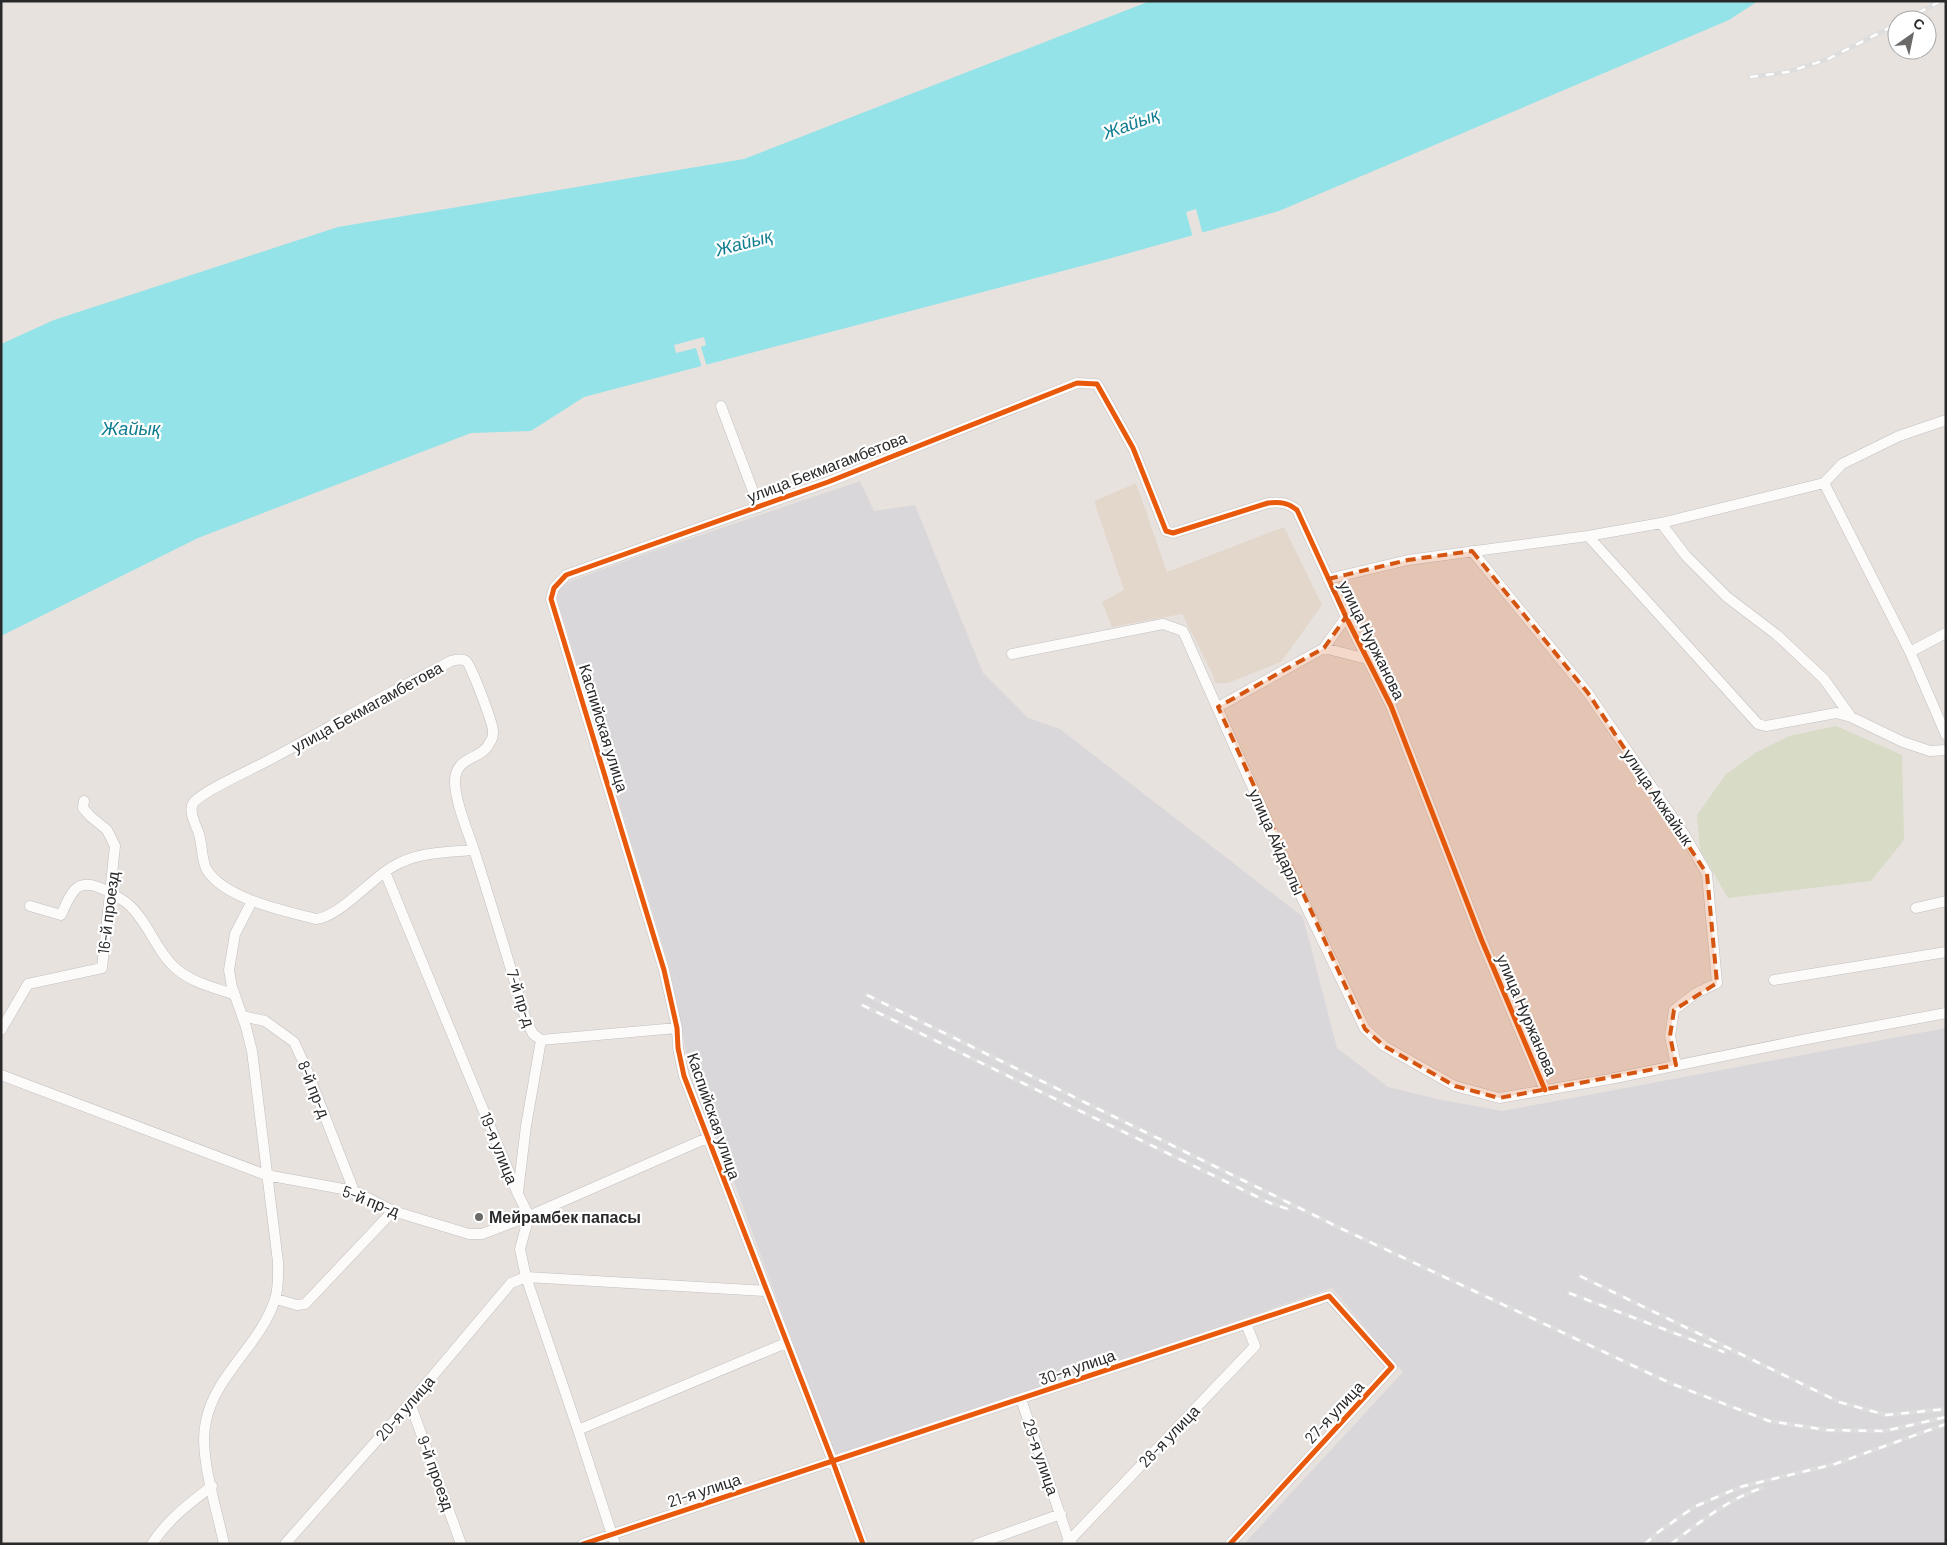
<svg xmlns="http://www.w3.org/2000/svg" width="1947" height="1545" font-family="Barlow,sans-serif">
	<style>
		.industrial { fill: #dad7da }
		.education { fill: #e3d7cc }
		.cemetery { fill: #d8dbc6 }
		.water { fill: #93e3e8 }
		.pier { fill: #e8e2de }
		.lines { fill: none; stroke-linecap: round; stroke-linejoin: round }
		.minor-casing { stroke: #c1bfc0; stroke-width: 11 }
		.minor { stroke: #fcfbfa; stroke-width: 10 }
		.rail-casing { stroke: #ddddde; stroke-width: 4.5 }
		.rail { stroke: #fff; stroke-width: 2.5; stroke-dasharray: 8; stroke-linecap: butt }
		.cycleway-casing { stroke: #fff; stroke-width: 8 }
		.cycleway { stroke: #e8590c; stroke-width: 5 }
		.marked { fill: #d5540f; fill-opacity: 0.2; stroke: #d5540f; stroke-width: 4; stroke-dasharray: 10 6; stroke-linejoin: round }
		.poi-dot { fill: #6c6a68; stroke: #fff; stroke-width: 2 }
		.labels { text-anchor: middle; stroke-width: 4.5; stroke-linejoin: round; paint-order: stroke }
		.street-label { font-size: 16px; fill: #292929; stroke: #fff }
		.poi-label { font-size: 16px; font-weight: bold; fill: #292929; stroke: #fff; text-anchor: start }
		.water-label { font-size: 18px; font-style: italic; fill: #0f7d8f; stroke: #fff }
	</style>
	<rect width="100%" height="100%" fill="#e8e2de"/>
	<path class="industrial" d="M 860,481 L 874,511 L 915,505 L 983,673 L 1028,718 L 1060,729 L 1303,917 L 1337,1048 L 1388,1087 L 1437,1099 L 1502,1111 L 1946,1028 L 1946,1544 L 1244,1544 L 1403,1372 L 1332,1288 L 835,1457 L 686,1052 L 670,969 L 556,595 L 563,584 L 639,556 Z"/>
	<path class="education" d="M 1136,483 L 1167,572 L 1284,527 L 1322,605 L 1281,662 L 1228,683 L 1215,683 L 1212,673 L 1182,614 L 1112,627 L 1102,602 L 1124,590 L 1094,501 Z"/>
	<path class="cemetery" d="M 1836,726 L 1902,755 L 1904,840 L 1871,881 L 1728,898 L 1700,850 L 1697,815 L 1726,774 L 1757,752 L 1789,736 Z"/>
	<path class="water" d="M 1150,1 L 1758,1 L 1729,20 L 1279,211 L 1108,259 L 584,397 L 531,431 L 471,433 L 198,538 L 1,636 L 1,344 L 54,320 L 338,227 L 744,159 Z"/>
	<path class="pier" d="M 1196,209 L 1203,235 L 1193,238 L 1186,212 Z
		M 704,337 L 706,345 L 701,347 L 707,367 L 702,368 L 696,348 L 676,353 L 674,345 Z"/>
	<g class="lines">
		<defs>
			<path id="minor" d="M 721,406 L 759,507
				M 1824,483 L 1842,464 L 1899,436 L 1946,420
				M 1661,523 L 1686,556 L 1727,597 L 1777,635 L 1824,679 L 1851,717
				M 1588,536 L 1758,724 L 1766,726 L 1836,713 L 1851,717 L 1903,742 L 1930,751 L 1946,750
				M 1472,551 L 1588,693 L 1684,834 L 1707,874 L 1717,983 L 1696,993 L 1674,1010 L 1670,1036 L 1676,1065
				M 1328,579 L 1408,560 L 1588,536 L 1661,523 L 1824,483 L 1910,652 L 1946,735
				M 1324,648 L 1346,617
				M 1910,652 L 1946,633
				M 1012,654 L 1163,624 L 1183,631 L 1301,896 L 1365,1029 L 1384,1046 L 1455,1086 L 1499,1098 L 1610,1079 L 1807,1039 L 1946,1013
				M 1218,707 L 1324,648 L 1367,659
				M 474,850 C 446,852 416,852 392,867 C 370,880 339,917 316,919 C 285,911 225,899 207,870 C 202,863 202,844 199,834 C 196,825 187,810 194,802 C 206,789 253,769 271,759 C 311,738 350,714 390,693 C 410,682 431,672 451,661 C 456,660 461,658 466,661 C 471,664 493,724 493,731 C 493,735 492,740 490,742 C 482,761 454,755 455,783 C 456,805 469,834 476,856 C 493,910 510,965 526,1020 L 533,1034 L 541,1040 L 677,1028
				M 385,872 L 518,1194 L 529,1216 L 520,1249 L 526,1277 L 578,1430 L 615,1544
				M 30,906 L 61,915 C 72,891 77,876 105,890 C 112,894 121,898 128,904 C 148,921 157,954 179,971 C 194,983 216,988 235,995
				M 1916,908 L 1946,901
				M 1774,980 L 1946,952
				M 242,1016 L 265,1021 L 294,1042 L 306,1068 L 354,1191
				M 1,1030 L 28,984 L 102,968 L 115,846 L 107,830 L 90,816 L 83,808 L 84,801
				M 1,1075 L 266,1175 L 354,1191 L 393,1211 L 469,1234 L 482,1234 L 529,1216 L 707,1138
				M 518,1192 L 526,1126 L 541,1040
				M 276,1299 L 297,1305 L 305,1304 L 393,1211
				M 1021,1399 L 1069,1541 L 1072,1544
				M 410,1403 L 461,1544
				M 578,1430 L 786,1343
				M 152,1544 C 167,1520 190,1503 212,1486
				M 224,1544 C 217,1509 198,1454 206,1421 C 215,1375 262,1343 275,1299 C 279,1287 278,1274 278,1262 L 252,1051 L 246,1027 L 232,987 L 229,970 L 235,934 L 252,901
				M 285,1544 L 410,1403 L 511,1283 L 526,1277 L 766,1291
				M 583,1544 L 1329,1296 L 1392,1367 L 1230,1544
				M 863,1544 L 833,1462 L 684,1076 L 678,1048 L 677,1028 L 664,970 L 551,599 L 554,588 L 566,575 L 828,482 L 1077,383 L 1097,384 L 1133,448 L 1166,531 L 1173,533 L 1268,503 C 1280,502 1287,502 1297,510 L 1346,617 L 1391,706 L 1482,941 L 1545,1090
				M 977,1544 L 1061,1514
				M 1066,1544 L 1255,1346 L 1246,1324"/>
		</defs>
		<use href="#minor" class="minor-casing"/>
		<use href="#minor" class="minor"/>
		<defs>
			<path id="rail" d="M 1904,20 L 1941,1
				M 1750,77 L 1788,72 L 1828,59 L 1897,24
				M 867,995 L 1338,1227 L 1670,1383 L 1769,1421 L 1827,1430 L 1885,1431 L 1946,1417
				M 862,1005 L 1270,1203 L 1288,1209
				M 1580,1276 L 1839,1402 L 1886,1415 L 1946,1409
				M 1569,1293 L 1724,1352
				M 1645,1544 L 1657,1533 L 1694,1507 L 1740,1487 L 1835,1464 L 1946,1424
				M 1671,1544 C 1700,1522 1728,1499 1762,1488"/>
		</defs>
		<use href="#rail" class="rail-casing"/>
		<use href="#rail" class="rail"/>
		<defs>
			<path id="cycleway" d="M 583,1544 L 1329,1296 L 1392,1367 L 1230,1544
				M 863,1544 L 833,1462 L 684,1076 L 678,1048 L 677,1028 L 664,970 L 551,599 L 554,588 L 566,575 L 828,482 L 1077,383 L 1097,384 L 1133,448 L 1166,531 L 1173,533 L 1268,503 C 1280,502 1287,502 1297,510 L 1346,617 L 1391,706 L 1482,941 L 1545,1090"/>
		</defs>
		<use href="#cycleway" class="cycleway-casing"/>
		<use href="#cycleway" class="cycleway"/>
	</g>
	<path class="marked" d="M 1472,551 L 1588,693 L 1707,874 L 1717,983 L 1674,1010 L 1670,1036 L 1676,1065 L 1499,1098 L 1455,1086 L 1384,1046 L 1365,1029 L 1218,707 L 1324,648 L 1346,617 L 1328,579 L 1408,560 Z"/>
	<circle class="poi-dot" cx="479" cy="1217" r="5"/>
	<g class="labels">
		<g class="street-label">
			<text transform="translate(827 467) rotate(-21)" y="6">улица Бекмагамбетова</text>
			<text transform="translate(1372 640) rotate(64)" y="6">улица Нуржанова</text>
			<text transform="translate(367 707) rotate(-29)" y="6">улица Бекмагамбетова</text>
			<text transform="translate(604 728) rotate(73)" y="6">Каспийская улица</text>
			<text transform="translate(1658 797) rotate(56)" y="6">улица Акжайык</text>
			<text transform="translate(1277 842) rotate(66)" y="6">улица Айдарлы</text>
			<text transform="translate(108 913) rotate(-83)" y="6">16-й проезд</text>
			<text transform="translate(521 998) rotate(72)" y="6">7-й пр-д</text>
			<text transform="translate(1527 1015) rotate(67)" y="6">улица Нуржанова</text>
			<text transform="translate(314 1089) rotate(68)" y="6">8-й пр-д</text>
			<text transform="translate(714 1116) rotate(71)" y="6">Каспийская улица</text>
			<text transform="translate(499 1148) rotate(68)" y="6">19-я улица</text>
			<text transform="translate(371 1201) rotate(21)" y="6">5-й пр-д</text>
			<text transform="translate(1077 1367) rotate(-19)" y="6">30-я улица</text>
			<text transform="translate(405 1408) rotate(-49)" y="6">20-я улица</text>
			<text transform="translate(1334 1412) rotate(-47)" y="6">27-я улица</text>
			<text transform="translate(1169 1436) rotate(-46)" y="6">28-я улица</text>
			<text transform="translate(1041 1457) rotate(71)" y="6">29-я улица</text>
			<text transform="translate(436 1473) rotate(70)" y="6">9-й проезд</text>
			<text transform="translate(704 1490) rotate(-18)" y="6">21-я улица</text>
		</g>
		<g class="poi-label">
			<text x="489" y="1223">Мейрамбек папасы</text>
		</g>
		<g class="water-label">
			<text transform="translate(1131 124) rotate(-20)" y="6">Жайық</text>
			<text transform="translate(744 243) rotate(-15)" y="6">Жайық</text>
			<text x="131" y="435">Жайық</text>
		</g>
	</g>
	<rect width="1947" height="1545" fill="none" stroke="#292929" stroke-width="5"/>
	<g transform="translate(1912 35) rotate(33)"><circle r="24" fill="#ffffff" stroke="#a9a9a9"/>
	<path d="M0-4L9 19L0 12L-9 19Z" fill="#6c6a68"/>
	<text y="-8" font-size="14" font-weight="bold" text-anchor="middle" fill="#292929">С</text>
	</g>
</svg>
